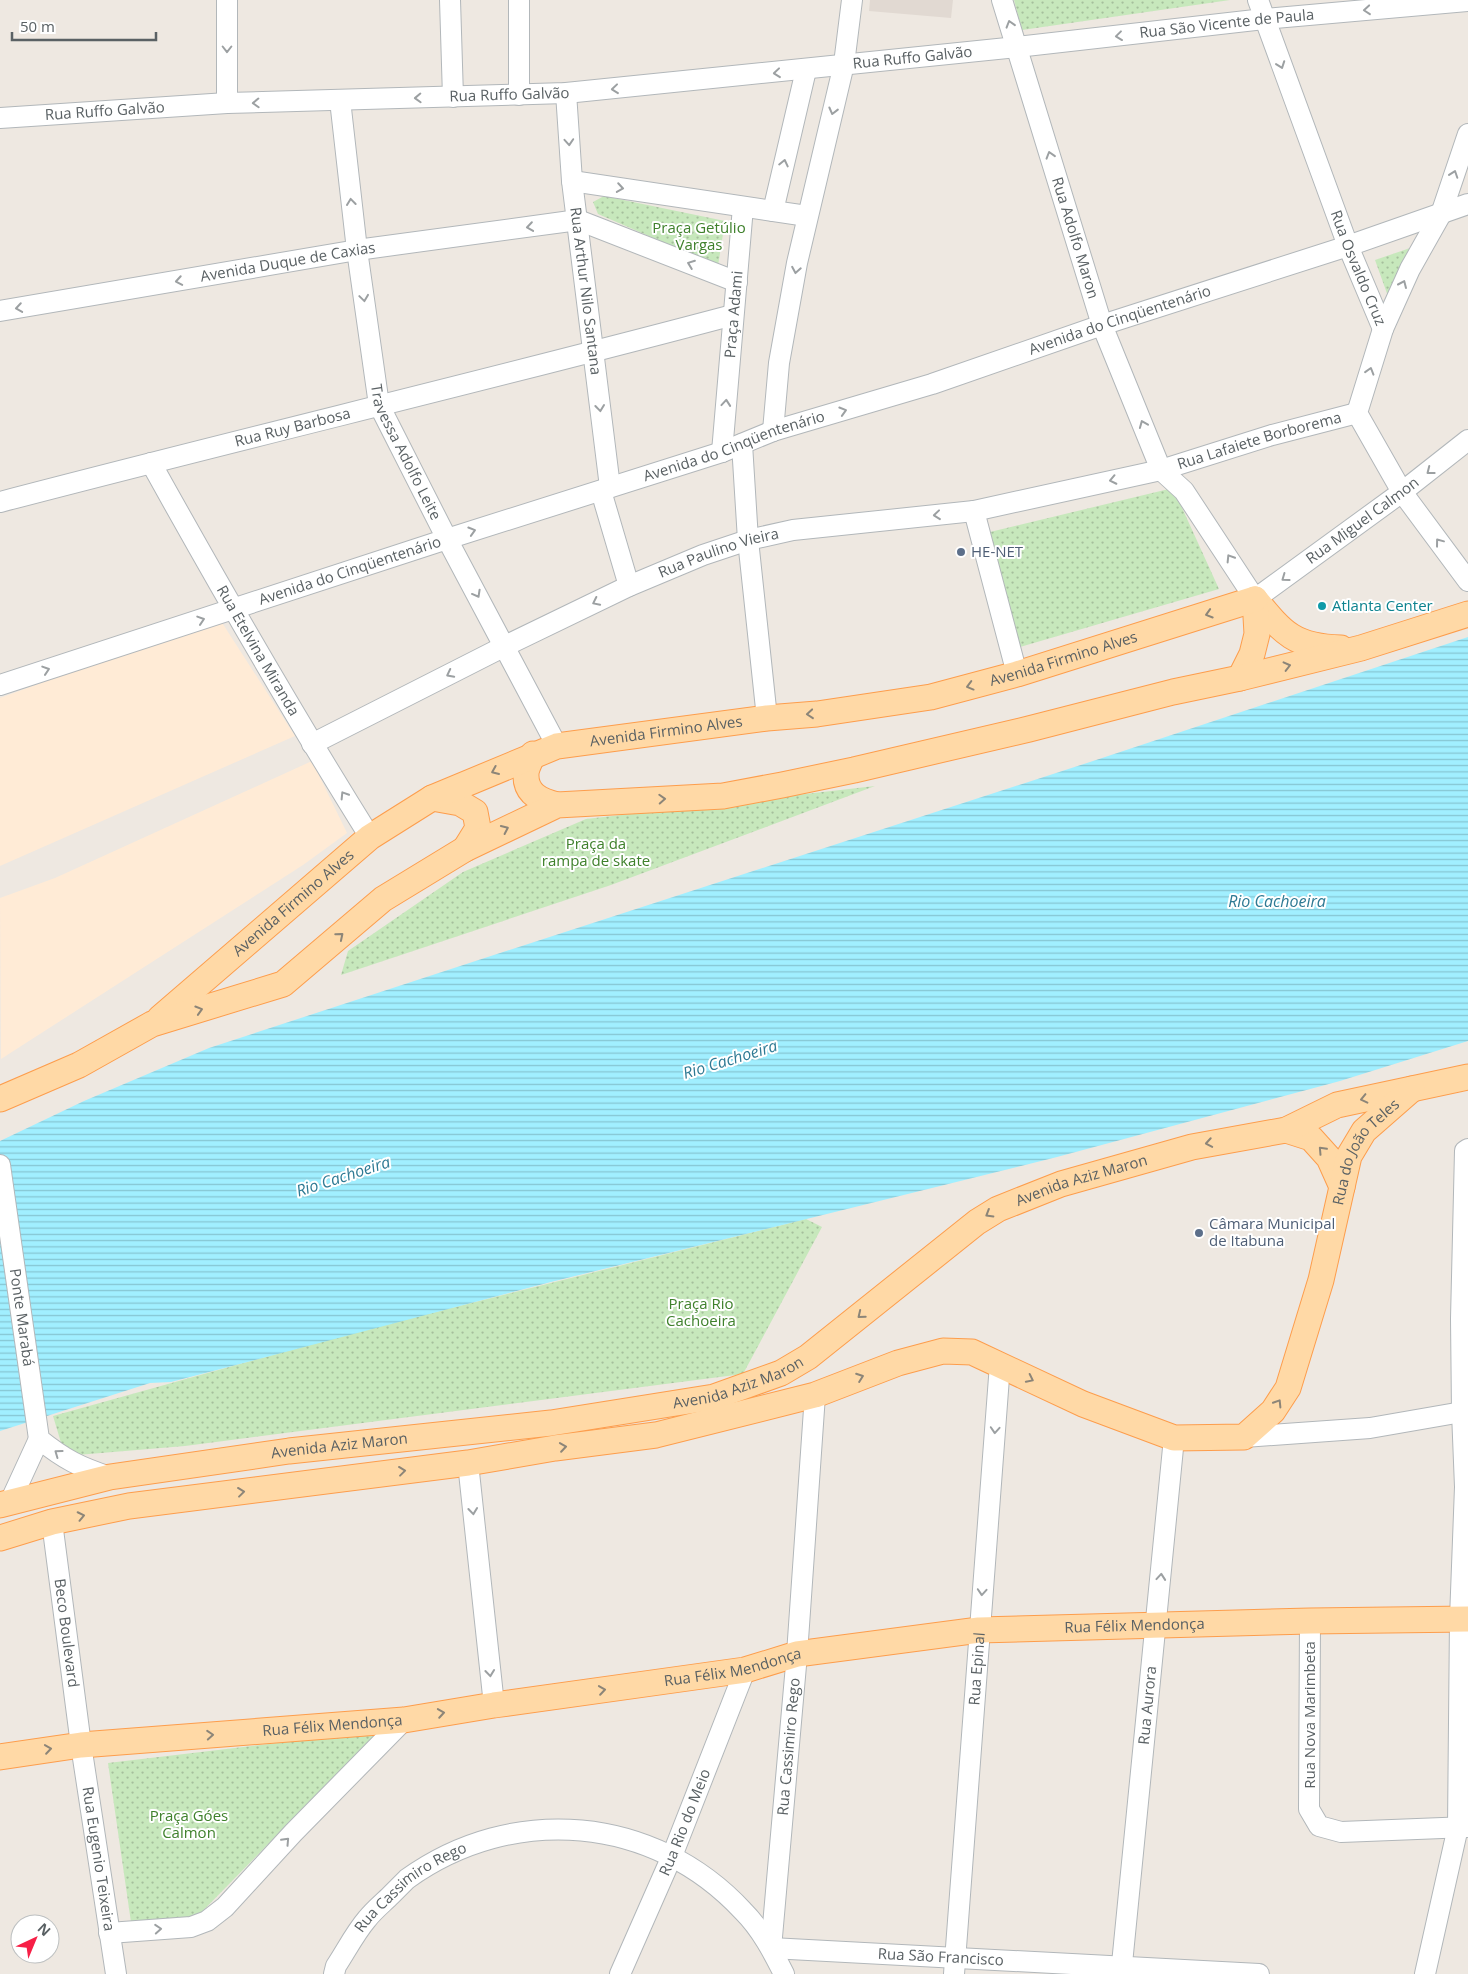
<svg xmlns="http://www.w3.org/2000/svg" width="1468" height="1974" font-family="'Open Sans',sans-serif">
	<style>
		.commercial { fill: #ffebd6 }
		.education { fill: #e1d9d2 }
		.park { fill: url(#park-dots) }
		.water { fill: url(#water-rules) }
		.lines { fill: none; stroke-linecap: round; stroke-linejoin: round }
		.minor-casing { stroke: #b2b7ba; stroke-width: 22 }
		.major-casing { stroke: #fd9d4c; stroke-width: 27 }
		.minor { stroke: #fff; stroke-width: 20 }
		.major { stroke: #ffd9a6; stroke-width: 25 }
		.oneway { stroke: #9ca0a2 }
		.oneway2 { stroke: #8c8578 }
		.service-dot { fill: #5c6f8a; stroke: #fff; stroke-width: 2 }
		.culture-dot { fill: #0f9aa8; stroke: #fff; stroke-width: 2 }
		.labels { text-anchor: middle; stroke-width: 4; stroke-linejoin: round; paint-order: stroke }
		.street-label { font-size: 15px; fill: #5a6164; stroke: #fff }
		.park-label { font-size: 15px; fill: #3f812c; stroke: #fff }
		.service-label { font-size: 15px; fill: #4e5e75; stroke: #fff; text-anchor: start }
		.culture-label { font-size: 15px; fill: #0d838f; stroke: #fff; text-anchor: start }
		.water-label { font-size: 16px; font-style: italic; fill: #2e7a94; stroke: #fff }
	</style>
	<defs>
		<pattern id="park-dots" width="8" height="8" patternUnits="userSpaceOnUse" patternTransform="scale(1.25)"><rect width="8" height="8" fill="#c7e8bc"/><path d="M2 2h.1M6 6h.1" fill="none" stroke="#a5bf9c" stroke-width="1.8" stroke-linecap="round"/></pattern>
		<pattern id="water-rules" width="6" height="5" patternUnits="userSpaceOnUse" patternTransform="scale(1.25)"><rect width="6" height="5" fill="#a1efff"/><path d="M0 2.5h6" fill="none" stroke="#86c5d2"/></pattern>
	</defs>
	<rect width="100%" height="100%" fill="#eee8e1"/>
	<path class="commercial" d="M 219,618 L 295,736 L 0,866 L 0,698 Z
		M 312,761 L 347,833 L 303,865 L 1,1059 L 0,898 L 55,878 Z"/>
	<path class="education" d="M 870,0 L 953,0 L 951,18 L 869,11 Z"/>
	<path class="park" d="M 1014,0 L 1230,0 L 1022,30 Z
		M 604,196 L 725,221 L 718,266 L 598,214 L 593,202 Z
		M 1416,246 L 1389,299 L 1375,260 Z
		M 1173,488 L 1219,589 L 1020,647 L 990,532 Z
		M 875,786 L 611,885 L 341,975 L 348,951 L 463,872 L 586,819 Z
		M 806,1219 L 822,1227 L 743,1374 L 185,1446 L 65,1456 L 53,1416 L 348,1334 Z
		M 379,1731 L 187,1927 L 133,1936 L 108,1763 Z"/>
	<path class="water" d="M 1468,637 L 1468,1041 L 1340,1081 L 1057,1157 L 551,1282 L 171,1382 L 150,1383 L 0,1431 L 0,1141 L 84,1101 L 209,1048 L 500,953 L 1090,762 Z"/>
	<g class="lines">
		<defs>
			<g id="minor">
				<path d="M 450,0 L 453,97"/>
				<path d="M 519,0 L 519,95"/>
				<path id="s1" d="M 1002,0 L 1102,325 L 1161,470 L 1184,491 L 1255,599 L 1402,492 L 1468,440"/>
				<path id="s2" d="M 1258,0 L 1348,246 L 1383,329"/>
				<path id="s3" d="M 566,93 L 572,181 L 610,487"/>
				<path id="s4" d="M 340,100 L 357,250 L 379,405 L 447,539 L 557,746"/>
				<path d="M 227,103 L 227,0"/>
				<path id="s5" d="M 0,118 L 227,103 L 566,93 L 1017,47 L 1264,19 L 1468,1"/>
				<path d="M 1468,134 L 1441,214 L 1410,269 L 1383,329 L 1357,413 L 1402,492 L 1468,581"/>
				<path d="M 572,181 L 807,216"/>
				<path d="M 773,211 L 806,70"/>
				<path id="s6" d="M 0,311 L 357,250 L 578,220 L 737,282"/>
				<path d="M 773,431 L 779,363 L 797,263 L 844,64 L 852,0"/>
				<path d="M 742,444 L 748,540 L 767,718"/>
				<path id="s7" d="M 722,452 L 743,207"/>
				<path id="s8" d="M 151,463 C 221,589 293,714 370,837"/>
				<path d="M 601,491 L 629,586"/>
				<path id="s9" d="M 0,502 C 244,438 489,380 733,315"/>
				<path d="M 974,511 L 1017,674"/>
				<path id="s10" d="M 0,685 L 447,539 L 722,452 L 773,431 L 932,384 L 1102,325 L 1348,246 L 1468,204"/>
				<path id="s11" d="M 312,744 L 505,646 L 629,586 L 703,555 L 748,540 L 793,530 L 974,511 L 1161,470 L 1272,435 L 1357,413"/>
				<path id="s12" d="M 0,1165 L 39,1439 C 65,1460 80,1467 110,1477"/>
				<path d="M 1244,1437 L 1370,1428 L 1462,1412"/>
				<path d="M 468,1463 L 494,1705"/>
				<path d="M 10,1502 L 39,1439"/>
				<path id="s13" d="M 52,1522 L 81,1745 L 116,1974"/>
				<path d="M 1310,1621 L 1309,1809 L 1319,1826 L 1341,1832 L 1468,1827"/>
				<path d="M 109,1933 L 191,1927 L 207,1921 L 225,1907 L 293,1833 L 404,1720"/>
				<path id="s14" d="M 771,1948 L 797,1654 L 815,1395"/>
				<path id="s15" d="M 771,1948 L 1259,1974"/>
				<path id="s16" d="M 334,1974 L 336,1966 C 346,1951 355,1933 367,1919 C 374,1910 383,1903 391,1895 C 396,1890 402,1884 407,1879 C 513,1803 654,1815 743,1911 C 761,1929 773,1952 784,1974"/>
				<path id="s17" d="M 620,1974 L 672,1856 L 745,1670"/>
				<path id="s18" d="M 954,1974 L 1000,1364"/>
				<path id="s19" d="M 1121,1974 L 1174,1438"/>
				<path d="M 1425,1974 L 1458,1827 L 1460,1619 L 1465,1487 L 1462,1412 L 1461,1319 L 1465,1151 L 1468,1149"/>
			</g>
			<g id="major">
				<path d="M 1255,599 C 1283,633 1294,647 1341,648"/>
				<path d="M 1240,678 L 1252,654 L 1257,634 L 1255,599"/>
				<path d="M 533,754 C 531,760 526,768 526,774 C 525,794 541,801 557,805"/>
				<path d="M 432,798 L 460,803 L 475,812 L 478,828 L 465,849"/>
				<path id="s20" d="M 160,1018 L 370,837 L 432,798 L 557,746 L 767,718 L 817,714 L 931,697 L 1017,674 L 1255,599"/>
				<path d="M 0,1099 L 79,1065 L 152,1024 L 283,984 L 383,899 L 465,849 L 557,805 L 723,796 L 782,785 L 854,770 L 1029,729 L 1173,692 L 1240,678 L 1361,648 L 1468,614"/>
				<path d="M 1286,1130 L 1311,1138 L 1329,1158 L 1342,1187"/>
				<path id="s21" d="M 0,1505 L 110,1477 L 289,1451 L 551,1423 L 714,1397 L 781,1373 L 808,1357 L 977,1222 L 998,1209 L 1061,1184 L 1192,1147 L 1286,1130 L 1337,1105 L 1468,1077"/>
				<path id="s22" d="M 0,1538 L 52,1522 L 129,1506 L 468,1463 L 555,1448 L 656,1435 L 815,1395 L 898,1363 L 943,1351 L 972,1352 L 1083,1404 L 1174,1438 L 1244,1437 L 1273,1411 L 1288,1388 L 1321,1280 L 1349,1156 L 1364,1131 L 1412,1089"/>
				<path id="s23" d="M 0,1757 L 81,1745 L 404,1720 L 494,1705 L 745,1670 L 797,1654 L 979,1630 L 1310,1621 L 1468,1619"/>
			</g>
		</defs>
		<use href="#minor" class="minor-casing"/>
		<use href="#major" class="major-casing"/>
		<use href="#minor" class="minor"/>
		<use href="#major" class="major"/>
	</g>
	<defs><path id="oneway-chevron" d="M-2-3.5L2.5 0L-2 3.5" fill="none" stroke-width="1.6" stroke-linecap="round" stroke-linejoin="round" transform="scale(1.25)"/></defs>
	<g class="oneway">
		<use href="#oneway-chevron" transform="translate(1367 10) rotate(175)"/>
		<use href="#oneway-chevron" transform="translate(1010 24) rotate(-107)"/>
		<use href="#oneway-chevron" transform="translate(1119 36) rotate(173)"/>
		<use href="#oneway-chevron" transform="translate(227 49) rotate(90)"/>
		<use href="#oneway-chevron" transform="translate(1281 65) rotate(70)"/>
		<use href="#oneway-chevron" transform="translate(777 73) rotate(174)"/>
		<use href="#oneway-chevron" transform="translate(615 89) rotate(174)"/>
		<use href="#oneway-chevron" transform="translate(418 98) rotate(178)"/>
		<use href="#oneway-chevron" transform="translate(256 103) rotate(178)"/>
		<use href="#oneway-chevron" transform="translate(833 111) rotate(104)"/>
		<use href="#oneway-chevron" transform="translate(569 142) rotate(86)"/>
		<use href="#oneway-chevron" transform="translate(1050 155) rotate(-107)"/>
		<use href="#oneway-chevron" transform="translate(784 163) rotate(-77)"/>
		<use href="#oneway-chevron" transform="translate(1454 174) rotate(-71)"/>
		<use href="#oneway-chevron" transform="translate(620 188) rotate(9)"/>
		<use href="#oneway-chevron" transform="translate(351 202) rotate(-97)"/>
		<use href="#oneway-chevron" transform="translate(530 227) rotate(172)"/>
		<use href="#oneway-chevron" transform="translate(691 264) rotate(-159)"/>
		<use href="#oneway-chevron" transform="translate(796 270) rotate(100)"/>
		<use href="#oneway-chevron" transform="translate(179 281) rotate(170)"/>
		<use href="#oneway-chevron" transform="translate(1403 284) rotate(-66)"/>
		<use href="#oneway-chevron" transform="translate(364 298) rotate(82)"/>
		<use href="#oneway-chevron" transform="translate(19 308) rotate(171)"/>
		<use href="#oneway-chevron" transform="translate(1370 371) rotate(-73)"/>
		<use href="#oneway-chevron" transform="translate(726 403) rotate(-85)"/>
		<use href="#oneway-chevron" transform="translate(600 408) rotate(83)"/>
		<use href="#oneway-chevron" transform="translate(843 411) rotate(-17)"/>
		<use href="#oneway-chevron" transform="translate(1143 424) rotate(-112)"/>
		<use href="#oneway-chevron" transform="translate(1430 471) rotate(142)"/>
		<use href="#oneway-chevron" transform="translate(1113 480) rotate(168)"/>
		<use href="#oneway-chevron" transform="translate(937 515) rotate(174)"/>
		<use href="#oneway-chevron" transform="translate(472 531) rotate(-17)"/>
		<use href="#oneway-chevron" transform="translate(1439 542) rotate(-127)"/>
		<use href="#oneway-chevron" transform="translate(1230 558) rotate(-122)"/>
		<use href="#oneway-chevron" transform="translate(1285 578) rotate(144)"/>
		<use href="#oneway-chevron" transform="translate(477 594) rotate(61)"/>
		<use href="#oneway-chevron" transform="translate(596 602) rotate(154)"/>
		<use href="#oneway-chevron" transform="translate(201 620) rotate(-18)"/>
		<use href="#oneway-chevron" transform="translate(46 670) rotate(-18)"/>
		<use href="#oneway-chevron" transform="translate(450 674) rotate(153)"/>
		<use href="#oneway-chevron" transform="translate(344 795) rotate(-122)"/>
		<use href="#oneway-chevron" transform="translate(995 1430) rotate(94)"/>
		<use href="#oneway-chevron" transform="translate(58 1453) rotate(-144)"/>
		<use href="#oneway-chevron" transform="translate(473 1511) rotate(84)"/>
		<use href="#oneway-chevron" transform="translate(1161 1577) rotate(-85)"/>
		<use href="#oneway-chevron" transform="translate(982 1592) rotate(94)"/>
		<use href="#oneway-chevron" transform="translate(490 1673) rotate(84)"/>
		<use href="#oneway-chevron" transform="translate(286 1841) rotate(-47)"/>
		<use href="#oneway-chevron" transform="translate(158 1929) rotate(-4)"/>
	</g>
	<g class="oneway2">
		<use href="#oneway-chevron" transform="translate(1209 614) rotate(163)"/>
		<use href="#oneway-chevron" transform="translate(1287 666) rotate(-14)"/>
		<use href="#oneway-chevron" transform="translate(970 686) rotate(165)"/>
		<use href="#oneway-chevron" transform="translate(810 714) rotate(175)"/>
		<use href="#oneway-chevron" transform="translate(495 771) rotate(157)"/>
		<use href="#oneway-chevron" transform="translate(662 799) rotate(-3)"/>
		<use href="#oneway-chevron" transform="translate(505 829) rotate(-25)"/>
		<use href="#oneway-chevron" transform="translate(340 936) rotate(-40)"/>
		<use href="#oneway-chevron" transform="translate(199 1010) rotate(-17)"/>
		<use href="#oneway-chevron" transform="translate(1364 1099) rotate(167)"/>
		<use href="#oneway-chevron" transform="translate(1209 1143) rotate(170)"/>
		<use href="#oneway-chevron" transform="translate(1322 1150) rotate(-133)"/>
		<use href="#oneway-chevron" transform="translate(989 1214) rotate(149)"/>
		<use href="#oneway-chevron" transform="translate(861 1315) rotate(141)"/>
		<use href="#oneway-chevron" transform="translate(860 1377) rotate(-20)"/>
		<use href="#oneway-chevron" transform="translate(1030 1379) rotate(26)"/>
		<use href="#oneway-chevron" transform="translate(1278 1403) rotate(-58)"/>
		<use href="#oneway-chevron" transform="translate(563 1447) rotate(-8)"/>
		<use href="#oneway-chevron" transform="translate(402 1471) rotate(-7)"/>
		<use href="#oneway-chevron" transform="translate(241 1492) rotate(-7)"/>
		<use href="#oneway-chevron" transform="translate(81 1516) rotate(-12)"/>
		<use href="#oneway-chevron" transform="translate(602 1690) rotate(-8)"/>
		<use href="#oneway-chevron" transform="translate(441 1713) rotate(-9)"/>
		<use href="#oneway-chevron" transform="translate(210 1735) rotate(-4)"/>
		<use href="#oneway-chevron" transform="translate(48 1749) rotate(-8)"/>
	</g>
	<g class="service-dot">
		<circle cx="961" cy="552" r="5"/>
		<circle cx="1199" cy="1233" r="5"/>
	</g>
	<circle class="culture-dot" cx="1322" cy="606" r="5"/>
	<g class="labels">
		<g class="street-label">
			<text dy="5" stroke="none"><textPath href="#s5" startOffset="1231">Rua São Vicente de Paula</textPath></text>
			<text dy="5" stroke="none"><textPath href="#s5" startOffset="915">Rua Ruffo Galvão</textPath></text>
			<text dy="5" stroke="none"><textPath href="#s5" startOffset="510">Rua Ruffo Galvão</textPath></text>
			<text dy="5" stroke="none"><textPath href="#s5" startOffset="105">Rua Ruffo Galvão</textPath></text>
			<text dy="5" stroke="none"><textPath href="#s1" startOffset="249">Rua Adolfo Maron</textPath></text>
			<text dy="5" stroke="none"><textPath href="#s6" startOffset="292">Avenida Duque de Caxias</textPath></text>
			<text dy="5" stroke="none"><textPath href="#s2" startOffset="286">Rua Osvaldo Cruz</textPath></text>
			<text dy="5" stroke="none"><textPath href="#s3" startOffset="199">Rua Arthur Nilo Santana</textPath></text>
			<text dy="5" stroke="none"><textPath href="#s7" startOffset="138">Praça Adami</textPath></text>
			<text dy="5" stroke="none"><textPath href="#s10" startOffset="1178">Avenida do Cinqüentenário</textPath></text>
			<text dy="5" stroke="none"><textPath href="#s9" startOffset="302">Rua Ruy Barbosa</textPath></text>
			<text dy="5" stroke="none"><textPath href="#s11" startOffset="1004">Rua Lafaiete Borborema</textPath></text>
			<text dy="5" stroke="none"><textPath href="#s10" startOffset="772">Avenida do Cinqüentenário</textPath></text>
			<text dy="5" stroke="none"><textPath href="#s4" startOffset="361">Travessa Adolfo Leite</textPath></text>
			<text dy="5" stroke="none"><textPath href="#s1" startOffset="790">Rua Miguel Calmon</textPath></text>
			<text dy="5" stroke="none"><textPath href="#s11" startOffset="450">Rua Paulino Vieira</textPath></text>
			<text dy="5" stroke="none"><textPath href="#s10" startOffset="368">Avenida do Cinqüentenário</textPath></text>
			<text dy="5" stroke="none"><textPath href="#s8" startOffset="216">Rua Etelvina Miranda</textPath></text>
			<text dy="5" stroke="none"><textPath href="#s20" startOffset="1001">Avenida Firmino Alves</textPath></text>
			<text dy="5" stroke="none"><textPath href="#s20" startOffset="596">Avenida Firmino Alves</textPath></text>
			<text dy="5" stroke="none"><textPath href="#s20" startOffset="176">Avenida Firmino Alves</textPath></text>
			<text dy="5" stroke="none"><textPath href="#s22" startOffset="1601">Rua do João Teles</textPath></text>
			<text dy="5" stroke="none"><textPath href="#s21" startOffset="1155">Avenida Aziz Maron</textPath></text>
			<text dy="5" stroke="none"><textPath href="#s12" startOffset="154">Ponte Marabá</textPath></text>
			<text dy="5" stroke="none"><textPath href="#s21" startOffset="750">Avenida Aziz Maron</textPath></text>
			<text dy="5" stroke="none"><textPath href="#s21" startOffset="345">Avenida Aziz Maron</textPath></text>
			<text dy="5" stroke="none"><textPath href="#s23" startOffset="1144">Rua Félix Mendonça</textPath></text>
			<text dy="5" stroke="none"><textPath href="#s13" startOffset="112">Beco Boulevard</textPath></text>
			<text dy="5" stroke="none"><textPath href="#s23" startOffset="739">Rua Félix Mendonça</textPath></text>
			<text dy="5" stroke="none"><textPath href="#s18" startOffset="306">Rua Epinal</textPath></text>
			<text dy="5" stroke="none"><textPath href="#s19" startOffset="270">Rua Aurora</textPath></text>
			<text transform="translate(1310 1715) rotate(-90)" y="5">Rua Nova Marimbeta</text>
			<text dy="5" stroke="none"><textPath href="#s23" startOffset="334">Rua Félix Mendonça</textPath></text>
			<text dy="5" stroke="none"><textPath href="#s14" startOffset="202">Rua Cassimiro Rego</textPath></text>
			<text dy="5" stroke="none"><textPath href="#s17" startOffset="165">Rua Rio do Meio</textPath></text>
			<text dy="5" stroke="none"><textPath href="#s13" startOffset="340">Rua Eugenio Teixeira</textPath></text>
			<text dy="5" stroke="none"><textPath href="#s16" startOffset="119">Rua Cassimiro Rego</textPath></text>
			<text dy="5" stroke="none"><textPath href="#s15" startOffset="170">Rua São Francisco</textPath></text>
		</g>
		<g class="park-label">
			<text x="699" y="233">Praça Getúlio<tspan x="699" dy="17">Vargas</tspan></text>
			<text x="596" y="849">Praça da<tspan x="596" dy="17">rampa de skate</tspan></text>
			<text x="701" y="1309">Praça Rio<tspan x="701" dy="17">Cachoeira</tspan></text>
			<text x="189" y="1821">Praça Góes<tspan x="189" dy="17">Calmon</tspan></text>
		</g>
		<g class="service-label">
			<text x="971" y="557">HE-NET</text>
			<text x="1209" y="1229">Câmara Municipal<tspan x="1209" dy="17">de Itabuna</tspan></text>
		</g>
		<g class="culture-label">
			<text x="1332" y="611">Atlanta Center</text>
		</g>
		<g class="water-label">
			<text x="1277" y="907">Rio Cachoeira</text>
			<text transform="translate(730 1059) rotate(-17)" y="6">Rio Cachoeira</text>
			<text transform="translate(343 1176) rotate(-18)" y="6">Rio Cachoeira</text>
		</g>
	</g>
	<g transform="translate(35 1939) rotate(44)"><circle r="24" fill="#ffffff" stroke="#bdc0c1"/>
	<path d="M0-4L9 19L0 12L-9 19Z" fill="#f71f46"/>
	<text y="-8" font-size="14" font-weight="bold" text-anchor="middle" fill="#5a6164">N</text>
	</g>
	<path d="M12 32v8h144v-8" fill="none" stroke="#5a6164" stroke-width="2.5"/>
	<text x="20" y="32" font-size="15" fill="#5a6164" stroke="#ffffff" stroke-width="4" paint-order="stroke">50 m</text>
</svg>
